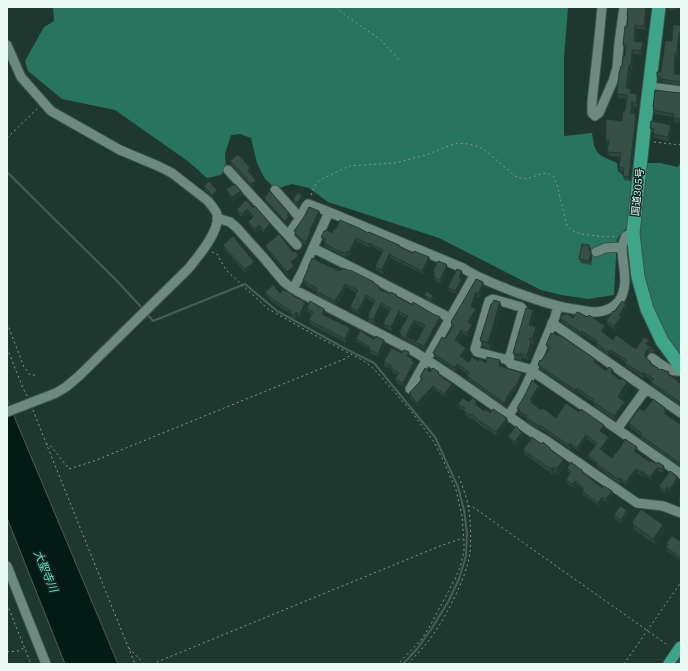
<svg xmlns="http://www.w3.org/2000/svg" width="688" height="671" font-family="'IBM Plex Serif','Noto Sans JP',serif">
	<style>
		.forest { fill: #29745f }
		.water { fill: #041a14; stroke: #485d57 }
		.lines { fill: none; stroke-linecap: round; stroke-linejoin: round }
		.stream { stroke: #485d57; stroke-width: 2 }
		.minor-casing { stroke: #3b534c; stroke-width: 11 }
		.highway-casing { stroke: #3b534c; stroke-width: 15 }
		.path { stroke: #849991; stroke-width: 1; stroke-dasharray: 2 3; stroke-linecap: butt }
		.minor { stroke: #6e8a80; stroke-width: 9 }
		.highway { stroke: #3fa589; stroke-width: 13 }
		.wall { fill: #2e453d; fill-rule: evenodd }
		.shaded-wall { fill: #263832 }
		.building { fill: #365047; stroke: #263832 }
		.labels { text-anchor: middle; stroke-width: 3; stroke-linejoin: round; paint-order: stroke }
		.street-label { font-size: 10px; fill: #e8f8f2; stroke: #132d26 }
		.water-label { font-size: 11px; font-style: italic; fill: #6fdbbb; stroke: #132d26 }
	</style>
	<rect width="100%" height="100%" fill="#1e382f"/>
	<path class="forest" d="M 53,7 L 568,7 L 564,58 L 564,136 L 592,133 C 595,155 597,154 617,163 L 618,171 L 633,183 L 627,227 L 617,239 L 614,295 L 588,299 L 561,295 L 541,290 L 439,238 L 328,202 L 309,188 L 292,184 L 276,189 L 265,179 L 257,163 L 251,138 L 240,134 L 231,135 L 225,154 L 226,167 L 221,175 L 207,178 L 189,162 L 115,110 L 62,99 L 28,71 L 25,61 L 44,27 L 54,21 Z
		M 681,162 L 681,356 L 674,348 L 650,308 L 640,259 L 639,232 L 646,163 L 660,163 L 678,167 Z"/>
	<path class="water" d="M 7,398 L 9,404 L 118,664 L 65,664 L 7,518 Z"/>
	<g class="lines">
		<path class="stream" d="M 7,172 L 118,282 L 143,309
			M 147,314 L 153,321 L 245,284 L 277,311 L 346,349 L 374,363 L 435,437 L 458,487 L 464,510 L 467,533 L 466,556 L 459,579 L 448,602 L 432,628 L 417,649 L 403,664"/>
		<defs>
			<path id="minor" d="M 602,7 L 599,38 L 592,102 L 592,113 L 595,116 L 599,113 L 613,81 L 617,68 L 619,43 L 624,7
				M 7,45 L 21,77 L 51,111 L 120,150 L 158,166 L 172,173 L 208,201 C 211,205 215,209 217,214 C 221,230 198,257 188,269 L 79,376 L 66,387 L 56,393 L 7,412
				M 650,87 L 681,91
				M 228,170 L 297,245
				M 275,190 L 300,218
				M 217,218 L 230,222 L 237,228 L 263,257 L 284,282 L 293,289 L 415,352 L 456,379 L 530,431 L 547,441 L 637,503 L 663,506 L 681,513
				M 288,235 L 300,218 L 306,206 L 308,204 L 329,212
				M 313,248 L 359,271 L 450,318
				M 596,252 L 605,248 L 622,247
				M 293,289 L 303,270 L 329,212 L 463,268 C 478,278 495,284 512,291 C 534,299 556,307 580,310 C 585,311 590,312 595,312 C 604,312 613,308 619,301 C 630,285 622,265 622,247 L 623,243 L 626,236 L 633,233
				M 552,323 L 681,413
				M 652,358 C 661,364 670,373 681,371
				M 508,360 L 510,356 L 523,310 L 521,307 L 493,299 L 489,301 L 475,349 L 477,352 L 508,360 L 511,364 L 533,370
				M 532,371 L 617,429 L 681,474
				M 410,389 L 474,276
				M 509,415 L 521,396 L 530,377 L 555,317 L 558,306
				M 617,429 L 646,389
				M 7,566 L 46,664"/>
			<path id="highway" d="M 659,7 L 644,130 L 633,233 L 638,277 L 647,309 L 662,341 L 681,367
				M 670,664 L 681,648"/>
		</defs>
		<use href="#minor" class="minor-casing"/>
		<use href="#highway" class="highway-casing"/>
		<path class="path" d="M 336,7 L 344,14 L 362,27 L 380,39 L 400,61
			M 7,138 L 38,108
			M 654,142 L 681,145
			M 311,195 L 315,185 L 320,180 L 349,166 L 395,163 L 426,155 L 451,145 L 459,143 L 468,144 L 477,146 L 486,151 L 515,176 L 521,178 L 527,179 L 544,173 L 549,174 L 554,177 L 557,185 L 567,226 L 571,230 L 581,234 L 606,237 L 616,236
			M 212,252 L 217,254 L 226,270 L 268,309 L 318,337 L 364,361 L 374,369 L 411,411 L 434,442 L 444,462 L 456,490 L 462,516 L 464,542 L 464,551 L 461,564 L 456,577 L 429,628 L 421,640 L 398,664
			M 7,323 L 24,367 L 30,375 L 35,375
			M 7,348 L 23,388 L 27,396
			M 33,410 L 46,443 L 135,664
			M 46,444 L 50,445 L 69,469 L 94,461 L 347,358 L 350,355
			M 468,506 L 473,507 L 669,646
			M 7,604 L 31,664
			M 129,648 L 144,664
			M 7,652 L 18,651 L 24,648
			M 152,664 L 440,546 L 463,538
			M 408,664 C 414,657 421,650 427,643 C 443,623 467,578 470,552 C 471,541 471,518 468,506 C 467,497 461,483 458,474
			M 624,664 L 681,582"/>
		<use href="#minor" class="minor"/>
		<use href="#highway" class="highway"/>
	</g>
	<path class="wall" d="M 648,7 L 646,30 L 637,29 L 636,41 L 644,46 L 643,55 L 634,54 L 633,69 L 631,69 L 629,88 L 631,89 L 633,94 L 638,98 L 638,107 L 634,107 L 633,114 L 637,118 L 630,181 L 624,180 L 623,176 L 623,172 L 620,171 L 619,167 L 620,157 L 609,156 L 607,152 L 608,145 L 606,140 L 622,121 L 625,111 L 626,99 L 618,98 L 617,94 L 626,49 L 625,49 L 623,45 L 627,27 L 628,18 L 627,16 Z
		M 668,7 L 676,7 L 677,9 L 669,11 Z
		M 681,25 L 681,37 L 680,37 L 678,57 L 676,57 L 676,74 L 681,75 L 681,86 L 662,82 L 661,81 L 658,81 L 657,77 L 661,72 L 672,41 Z
		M 681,92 L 681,123 L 674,122 L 673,117 L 655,114 L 653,107 Z
		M 650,128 L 672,129 L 669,141 L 654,138 L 653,134 L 653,132 L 652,132 Z
		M 230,161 L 252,172 L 250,173 L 256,181 L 257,185 L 253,188 L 231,165 Z
		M 204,186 L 217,190 L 218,194 L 214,199 L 205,190 Z
		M 226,189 L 241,191 L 243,195 L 233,201 L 228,193 Z
		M 267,193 L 291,216 L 290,218 L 290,220 L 287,225 L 266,202 L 264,198 L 268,195 Z
		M 302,196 L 304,200 L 299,207 L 294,203 L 293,199 Z
		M 253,208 L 270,224 L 272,227 L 265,234 L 261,229 L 256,233 L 250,226 L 248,222 L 253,218 L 248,213 L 243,218 L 238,213 L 237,209 Z
		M 319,211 L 321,215 L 312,232 L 313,234 L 307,246 L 303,243 L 296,235 L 294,231 Z
		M 336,229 L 368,233 L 399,245 L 400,246 L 413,253 L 429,257 L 430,261 L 423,274 L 390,258 L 383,274 L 376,270 L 375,267 L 382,252 L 371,246 L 370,248 L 357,242 L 350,256 L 348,255 L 348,257 L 346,256 L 345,257 L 325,247 L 324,243 L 325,241 L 323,241 L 321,237 L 332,233 Z
		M 223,245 L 255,265 L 246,273 L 224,249 Z
		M 589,245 L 591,249 L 591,252 L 592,257 L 591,265 L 581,263 L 579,259 Z
		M 265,246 L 293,252 L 299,256 L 300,260 L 293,265 L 295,270 L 288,276 L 267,250 Z
		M 446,264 L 448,269 L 441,284 L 435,281 L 433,275 L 434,273 L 433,271 Z
		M 308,267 L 339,271 L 374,284 L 379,286 L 380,290 L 390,294 L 398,297 L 412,305 L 440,317 L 442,321 L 425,350 L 402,338 L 399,332 L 407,318 L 400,315 L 392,331 L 385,328 L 383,324 L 390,311 L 383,307 L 374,324 L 369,322 L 368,318 L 368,315 L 374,303 L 367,299 L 360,314 L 352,311 L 350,307 L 357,293 L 346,287 L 340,301 L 338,301 L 336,304 L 317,295 L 316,291 L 306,286 L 306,285 L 304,284 L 303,280 L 308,268 ZM 416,323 L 423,328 L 417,341 L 415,341 L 409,337 Z
		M 463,275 L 461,279 L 463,284 L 457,294 L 449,291 L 448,287 Z
		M 483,282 L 484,286 L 481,298 L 477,297 L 476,298 L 473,308 L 476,309 L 477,314 L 471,324 L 474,329 L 468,337 L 463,334 L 458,342 L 466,348 L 467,352 L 463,358 L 469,362 L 478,361 L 486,363 L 502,365 L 501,367 L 522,373 L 523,377 L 518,388 L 508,401 L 509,403 L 506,407 L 468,380 L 467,376 L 468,375 L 459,368 L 456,372 L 435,357 L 433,353 L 445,339 L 452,327 L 451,323 Z
		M 265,292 L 280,293 L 294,297 L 303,301 L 307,307 L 301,318 L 298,316 L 296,319 L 292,317 L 290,313 L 272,302 L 267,296 Z
		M 424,295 L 434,298 L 432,302 L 425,298 Z
		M 500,302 L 502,308 L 490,349 L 482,346 L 480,340 L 492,304 Z
		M 626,304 L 627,308 L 621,317 L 622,320 L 615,330 L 607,324 L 606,321 L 614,312 Z
		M 307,308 L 324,309 L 326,313 L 324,315 L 351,332 L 346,343 L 310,324 L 309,320 L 312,314 L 308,312 Z
		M 535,315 L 532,326 L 538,333 L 534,345 L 532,344 L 533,348 L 529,360 L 522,358 L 522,361 L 515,359 L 513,353 Z
		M 565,315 L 606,330 L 604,333 L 613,340 L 625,342 L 636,349 L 649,340 L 650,344 L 649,346 L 653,348 L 654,352 L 649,353 L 647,355 L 646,358 L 651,362 L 652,365 L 660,370 L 669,372 L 670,376 L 681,384 L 681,406 L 653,386 L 651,382 L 652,381 L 645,376 L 643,378 L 627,367 L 625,363 L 626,362 L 611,353 L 609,356 L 597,347 L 596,343 L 583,335 L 582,337 L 563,323 L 562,322 L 560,318 Z
		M 356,339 L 374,339 L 386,344 L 379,357 L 370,353 L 369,349 L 357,342 Z
		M 546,345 L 595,359 L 597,363 L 596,364 L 606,371 L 615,374 L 614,376 L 620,380 L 627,382 L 629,386 L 621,399 L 626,406 L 616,421 L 594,406 L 593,402 L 578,392 L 577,394 L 540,369 L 538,365 L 549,350 L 548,350 Z
		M 402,353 L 410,356 L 410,357 L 414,362 L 416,366 L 404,387 L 397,383 L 395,379 L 397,375 L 392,372 L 391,368 L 385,366 L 384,362 Z
		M 430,372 L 440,376 L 447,381 L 452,384 L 454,388 L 446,398 L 435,390 L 419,407 L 411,399 L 409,393 L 421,380 L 420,377 Z
		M 539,386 L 540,390 L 533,401 L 533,404 L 541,410 L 556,418 L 579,412 L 606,429 L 603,433 L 609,437 L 610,440 L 603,451 L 612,458 L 617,452 L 623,443 L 623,442 L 637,447 L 638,451 L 637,453 L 650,462 L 665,470 L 663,473 L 659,471 L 652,481 L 644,475 L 642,477 L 637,473 L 627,486 L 622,482 L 620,484 L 598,468 L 596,464 L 589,459 L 588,455 L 595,445 L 587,439 L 578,451 L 571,446 L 570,449 L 541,429 L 540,430 L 527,422 L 526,418 L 520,415 L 520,413 L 518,412 L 517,408 Z
		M 469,402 L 479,406 L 478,407 L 484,411 L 507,418 L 508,423 L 498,437 L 487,429 L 486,430 L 473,419 L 471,419 L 465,415 L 464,411 L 460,409 L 458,404 Z
		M 644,411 L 667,412 L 666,413 L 667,416 L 681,425 L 681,467 L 641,439 L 640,435 L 630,428 L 629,423 Z
		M 521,432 L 524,436 L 517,446 L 510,440 L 508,436 Z
		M 541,444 L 550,448 L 551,450 L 566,465 L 558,475 L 555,472 L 553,475 L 548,471 L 525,455 L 523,450 Z
		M 567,468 L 584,474 L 602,488 L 612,491 L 613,495 L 607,503 L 603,500 L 599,506 L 583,495 L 582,491 L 583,489 L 576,484 L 574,488 L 567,483 L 566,480 L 570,473 L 568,472 Z
		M 677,476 L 679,479 L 678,481 L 678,482 L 671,492 L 669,490 L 666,494 L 661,490 L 659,486 Z
		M 681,494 L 681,505 L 680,504 L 678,500 L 681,496 L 680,495 Z
		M 629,514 L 622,524 L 615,519 L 614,515 Z
		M 632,522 L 663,525 L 666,530 L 656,545 L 634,530 Z
		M 681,542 L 681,560 L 667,551 L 666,547 L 667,545 L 666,543 Z"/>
	<path class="shaded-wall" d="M 646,7 L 648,7 L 646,30 L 644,26 Z
		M 635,25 L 637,29 L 635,45 L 634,41 Z
		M 679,33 L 680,37 L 678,57 L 677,53 Z
		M 643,42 L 644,46 L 643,55 L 641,51 Z
		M 632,50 L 634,54 L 633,69 L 631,65 Z
		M 675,53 L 676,57 L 676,78 L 674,74 Z
		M 629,65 L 631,69 L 628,93 L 626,88 Z
		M 637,94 L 638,98 L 638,107 L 636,103 Z
		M 632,102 L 634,107 L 632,118 L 631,113 Z
		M 636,114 L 637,118 L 630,181 L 629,177 Z
		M 671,125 L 672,129 L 669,141 L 668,137 Z
		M 250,168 L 252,172 L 249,174 L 248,170 Z
		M 256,181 L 257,185 L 253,188 L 251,184 Z
		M 217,190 L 218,194 L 214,199 L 212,195 Z
		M 241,191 L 243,195 L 233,201 L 232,197 Z
		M 302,196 L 304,200 L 299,207 L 297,203 Z
		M 247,209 L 248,213 L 243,218 L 242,214 Z
		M 319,211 L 321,215 L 312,232 L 313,234 L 307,246 L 306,242 L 310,230 Z
		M 289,213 L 291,216 L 290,218 L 290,220 L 287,225 L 285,221 L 287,215 Z
		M 270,224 L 272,227 L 265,234 L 264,230 Z
		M 259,225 L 261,229 L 256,233 L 255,229 Z
		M 356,238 L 357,242 L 350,256 L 349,252 Z
		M 369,243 L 371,246 L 370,248 L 368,244 Z
		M 589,245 L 591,249 L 590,254 L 589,250 Z
		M 347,251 L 348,255 L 348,257 L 346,253 Z
		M 591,253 L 592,257 L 591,265 L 589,261 Z
		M 389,254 L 390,258 L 383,274 L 382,270 Z
		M 299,256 L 300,260 L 292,266 L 291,262 Z
		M 429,257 L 430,261 L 423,274 L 422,271 Z
		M 254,262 L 255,265 L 246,273 L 245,269 Z
		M 446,264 L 448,269 L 441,284 L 440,280 Z
		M 294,266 L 295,270 L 288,276 L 287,272 Z
		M 462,271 L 463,275 L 461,279 L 463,284 L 457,294 L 455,291 L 459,277 Z
		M 483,282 L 484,286 L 481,298 L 479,293 Z
		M 345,284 L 346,287 L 340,301 L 338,297 Z
		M 476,292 L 477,297 L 476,298 L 473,311 L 471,307 L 475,294 Z
		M 366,295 L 367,299 L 360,314 L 358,311 Z
		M 433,295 L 434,298 L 432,302 L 431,299 Z
		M 337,297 L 338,301 L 336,304 L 335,301 Z
		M 500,302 L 502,308 L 490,349 L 488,343 Z
		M 305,303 L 307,307 L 301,318 L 300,314 Z
		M 381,303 L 383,307 L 374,324 L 373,320 Z
		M 626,304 L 627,308 L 621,317 L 622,320 L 615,330 L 614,326 L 619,315 Z
		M 324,309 L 326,313 L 323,318 L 322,314 Z
		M 476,309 L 477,314 L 470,326 L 468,322 Z
		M 533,310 L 535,315 L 531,330 L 529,325 Z
		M 399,311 L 400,315 L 392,331 L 391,327 Z
		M 296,312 L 298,316 L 296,319 L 295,315 Z
		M 440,317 L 442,321 L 425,350 L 424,346 Z
		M 414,320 L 416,323 L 408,339 L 406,336 Z
		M 472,325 L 474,329 L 468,337 L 467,333 Z
		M 605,326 L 606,330 L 602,335 L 601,331 Z
		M 536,327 L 538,333 L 534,345 L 532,339 Z
		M 350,328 L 351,332 L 346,343 L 345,339 Z
		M 461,330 L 463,334 L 457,345 L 455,340 Z
		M 582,331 L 583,335 L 582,337 L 581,333 Z
		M 384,340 L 386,344 L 379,357 L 378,354 Z
		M 649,340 L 650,344 L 648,348 L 646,344 Z
		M 531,342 L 533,348 L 529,360 L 527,355 Z
		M 466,348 L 467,352 L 462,361 L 460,356 Z
		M 648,349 L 649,353 L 647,355 L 646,358 L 647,361 L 645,354 L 646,351 Z
		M 610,350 L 611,353 L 609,356 L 608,352 Z
		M 409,352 L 410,356 L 408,359 L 407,356 Z
		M 520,353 L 522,358 L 522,361 L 520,355 Z
		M 412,359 L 416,366 L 404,387 L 403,383 Z
		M 595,359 L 597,363 L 595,366 L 593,361 Z
		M 500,360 L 502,365 L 500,370 L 499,366 Z
		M 457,364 L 459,368 L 456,372 L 455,368 Z
		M 613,370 L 615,374 L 612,378 L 611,373 Z
		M 643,372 L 645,376 L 643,378 L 642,374 Z
		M 522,373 L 523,377 L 518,388 L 508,401 L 509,403 L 506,407 L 504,403 L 506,398 Z
		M 627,382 L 629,386 L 619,401 L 618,397 Z
		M 452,384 L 454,388 L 446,398 L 444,394 Z
		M 433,386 L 435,390 L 419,407 L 417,403 Z
		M 539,386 L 540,390 L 533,401 L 534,404 L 532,406 L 530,399 Z
		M 577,388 L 578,392 L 577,394 L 575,390 Z
		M 477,401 L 479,406 L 477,409 L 475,404 Z
		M 625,402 L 626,406 L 616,421 L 614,416 Z
		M 665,408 L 667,412 L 666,413 L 667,415 L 664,413 L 664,410 Z
		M 507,418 L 508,423 L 498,437 L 496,432 Z
		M 540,425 L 541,429 L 540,430 L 539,426 Z
		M 604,425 L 606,429 L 602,434 L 600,431 Z
		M 520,431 L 520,430 L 524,436 L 517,446 L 515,442 Z
		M 586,435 L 587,439 L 578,451 L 577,448 Z
		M 609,437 L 610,440 L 602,453 L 600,449 Z
		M 570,443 L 571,446 L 570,449 L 568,445 Z
		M 637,447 L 638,451 L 635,455 L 634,451 Z
		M 564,460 L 566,465 L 558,475 L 556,469 Z
		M 664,466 L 665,470 L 663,473 L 662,469 Z
		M 553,467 L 555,472 L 553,475 L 552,469 Z
		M 658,467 L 659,471 L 652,481 L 650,477 Z
		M 636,469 L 637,473 L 627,486 L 626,482 Z
		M 642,471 L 644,475 L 642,477 L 641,473 Z
		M 677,476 L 679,479 L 678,481 L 678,482 L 671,492 L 670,489 Z
		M 620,478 L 622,482 L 620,484 L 619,480 Z
		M 575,481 L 576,484 L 574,488 L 572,484 Z
		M 667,487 L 669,490 L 666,494 L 665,490 Z
		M 612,491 L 613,495 L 607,503 L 606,499 Z
		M 602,497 L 603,500 L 599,506 L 598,503 Z
		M 627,510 L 629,514 L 622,524 L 621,520 Z
		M 663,525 L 666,530 L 656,545 L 653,539 Z"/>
	<path class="building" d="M 628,7 L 646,7 L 644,26 L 635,25 L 634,41 L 643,42 L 641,51 L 632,50 L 631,65 L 629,65 L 626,88 L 631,89 L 630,93 L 637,94 L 636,103 L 632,102 L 631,113 L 636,114 L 629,177 L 623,176 L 624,168 L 619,167 L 621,153 L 607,152 L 609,140 L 606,140 L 606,119 L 622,121 L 623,111 L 625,111 L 627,95 L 617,94 L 619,73 L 621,66 L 622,66 L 623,56 L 625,56 L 626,45 L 623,45 L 625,26 L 627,27 L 628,16 L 627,16 Z
		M 673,25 L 681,25 L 681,33 L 679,33 L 677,53 L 675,53 L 674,74 L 681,75 L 681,82 L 660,79 L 661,77 L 657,77 L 657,72 L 661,72 L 665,41 L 672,41 Z
		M 655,90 L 679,93 L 681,92 L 681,119 L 673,118 L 674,114 L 653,110 L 654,108 L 653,107 Z
		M 651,121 L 671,125 L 668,137 L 653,134 L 654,129 L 650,128 Z
		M 238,154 L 239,156 L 240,156 L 250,168 L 248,170 L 256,181 L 251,184 L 230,161 Z
		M 209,181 L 217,190 L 212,195 L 204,186 Z
		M 235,184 L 241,191 L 232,197 L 226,189 Z
		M 270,191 L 289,213 L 287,215 L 289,216 L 285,221 L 264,198 L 268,194 L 267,193 Z
		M 298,192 L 302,196 L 297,203 L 293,199 Z
		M 246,200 L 253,208 L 255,206 L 270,224 L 264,230 L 259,225 L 255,229 L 248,222 L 254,216 L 247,209 L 242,214 L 237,209 Z
		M 309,207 L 319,211 L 310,230 L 311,230 L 306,242 L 301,239 L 294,231 L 304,217 Z
		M 340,220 L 359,228 L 368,233 L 369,232 L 399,245 L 399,246 L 413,253 L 414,251 L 429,257 L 422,271 L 389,254 L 382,270 L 375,267 L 383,250 L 369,243 L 368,244 L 356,238 L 349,252 L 347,251 L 346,253 L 344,252 L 343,253 L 325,244 L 324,243 L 326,239 L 321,237 L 324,231 L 325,231 L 326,230 L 332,233 L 334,228 L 336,229 Z
		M 279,234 L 293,252 L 295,251 L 299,256 L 291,262 L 294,266 L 287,272 L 265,246 Z
		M 233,236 L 254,262 L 245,269 L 223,245 Z
		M 582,244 L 589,245 L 589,250 L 591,253 L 589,261 L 579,259 Z
		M 312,258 L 339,271 L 340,270 L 342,270 L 343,268 L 350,271 L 350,270 L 374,282 L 374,283 L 379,286 L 378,288 L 380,290 L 390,294 L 391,292 L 397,295 L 396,296 L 412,305 L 413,302 L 433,314 L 440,317 L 424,346 L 415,342 L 416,340 L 417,341 L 425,325 L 414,320 L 406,336 L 415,341 L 414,342 L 400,335 L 401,333 L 399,332 L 408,316 L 399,311 L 391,327 L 383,324 L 391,308 L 381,303 L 373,320 L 368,318 L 369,315 L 368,315 L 375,300 L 366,295 L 358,311 L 350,307 L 358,290 L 345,284 L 338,297 L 337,297 L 335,301 L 316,291 L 317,288 L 305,282 L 305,281 L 303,280 L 309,267 L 308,267 Z
		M 438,261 L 446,264 L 446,265 L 447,265 L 440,280 L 434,277 L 435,275 L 433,275 L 435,272 L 433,271 Z
		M 457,269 L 462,271 L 459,277 L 461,278 L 460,279 L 461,280 L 455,291 L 448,287 Z
		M 476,279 L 483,282 L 479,293 L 476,292 L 475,294 L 471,307 L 476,309 L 468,322 L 472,325 L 467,333 L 461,330 L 455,340 L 466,348 L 460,356 L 469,362 L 472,357 L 478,361 L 479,359 L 486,363 L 487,357 L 500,360 L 499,366 L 522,373 L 517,384 L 506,398 L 507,399 L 504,403 L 467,376 L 469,372 L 457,364 L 455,368 L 433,353 L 442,337 L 445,339 L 454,325 L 451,323 L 452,320 L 464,300 Z
		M 273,285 L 280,293 L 283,289 L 294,295 L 293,296 L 302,300 L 302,301 L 305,303 L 300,314 L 296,312 L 295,315 L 290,313 L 291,311 L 271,298 L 265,292 Z
		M 426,291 L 433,295 L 431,299 L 424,295 Z
		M 494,300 L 500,302 L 488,343 L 480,340 L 491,304 L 492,304 Z
		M 310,301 L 324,309 L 322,314 L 350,328 L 345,339 L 309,320 L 313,312 L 307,308 Z
		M 622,301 L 626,304 L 619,315 L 621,317 L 614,326 L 606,321 L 613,311 L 614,312 Z
		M 526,308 L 533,310 L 529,325 L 536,327 L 532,339 L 529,338 L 531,342 L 527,355 L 520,353 L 520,355 L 513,353 Z
		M 577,312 L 580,313 L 587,317 L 589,315 L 605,326 L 601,331 L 613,340 L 616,335 L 624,340 L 624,341 L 636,349 L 644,337 L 649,340 L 646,344 L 653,348 L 648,349 L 646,351 L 645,354 L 645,357 L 651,362 L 650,363 L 660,370 L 661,369 L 669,372 L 668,374 L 678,381 L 677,382 L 681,384 L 681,403 L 651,382 L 654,379 L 643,372 L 642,374 L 625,363 L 627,360 L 610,350 L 608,352 L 596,343 L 597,341 L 582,331 L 581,333 L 560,318 L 563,314 L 565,315 L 566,313 L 573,318 Z
		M 360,331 L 374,339 L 376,336 L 384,340 L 378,354 L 369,349 L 370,347 L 356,339 Z
		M 551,333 L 563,337 L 595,359 L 593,361 L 606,371 L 609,367 L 613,370 L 611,373 L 620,380 L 622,378 L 627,382 L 618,397 L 625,402 L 614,416 L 593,402 L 594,400 L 577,388 L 575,390 L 538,365 L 540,360 L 541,361 L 551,347 L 546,345 Z
		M 391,348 L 402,353 L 404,350 L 409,352 L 407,356 L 412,359 L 411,360 L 414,362 L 403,383 L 395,379 L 399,373 L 391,368 L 392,366 L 384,362 Z
		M 425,368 L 430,372 L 433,368 L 439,372 L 438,374 L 447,381 L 447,380 L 452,384 L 444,394 L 433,386 L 417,403 L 410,395 L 411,394 L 409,393 L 423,379 L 420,377 Z
		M 532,380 L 539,386 L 530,399 L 532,400 L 531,402 L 541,410 L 543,408 L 556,418 L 566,403 L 579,412 L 581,409 L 604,425 L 600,431 L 609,437 L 600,449 L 612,458 L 616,452 L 617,452 L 623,443 L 623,442 L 625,439 L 637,447 L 634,451 L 650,462 L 651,461 L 656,464 L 658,462 L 664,466 L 662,469 L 658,467 L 650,477 L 642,471 L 641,473 L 636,469 L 626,482 L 620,478 L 619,480 L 596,464 L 598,463 L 588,455 L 597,443 L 586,435 L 577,448 L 570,443 L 568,445 L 540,425 L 539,426 L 526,418 L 527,416 L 519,411 L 520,410 L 517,408 L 525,395 Z
		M 463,398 L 469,402 L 472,398 L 477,401 L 475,404 L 484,411 L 485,409 L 490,413 L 493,409 L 507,418 L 496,432 L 485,424 L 485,425 L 471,414 L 469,415 L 463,410 L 465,408 L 458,404 Z
		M 653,399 L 665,408 L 664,410 L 666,411 L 664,413 L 681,425 L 681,464 L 640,435 L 641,433 L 629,423 L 639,408 L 644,411 Z
		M 516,426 L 520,430 L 520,431 L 522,432 L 515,442 L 508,436 Z
		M 532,437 L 541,444 L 543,442 L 550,448 L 550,449 L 564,460 L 556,469 L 553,467 L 552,469 L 546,466 L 523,450 Z
		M 571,462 L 583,471 L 582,472 L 602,488 L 604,486 L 612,491 L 606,499 L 602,497 L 598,503 L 582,491 L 584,488 L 575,481 L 572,484 L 566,480 L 571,472 L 567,468 Z
		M 670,471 L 677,476 L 676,478 L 677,478 L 670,489 L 667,487 L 665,490 L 659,486 Z
		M 681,496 L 681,502 L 678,500 Z
		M 620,506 L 627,510 L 621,520 L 614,515 Z
		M 641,509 L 663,525 L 653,539 L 632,524 L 633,523 L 632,522 Z
		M 672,536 L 681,542 L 681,555 L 680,557 L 666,547 L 668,544 L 666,543 Z
		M 681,656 L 681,664 L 675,664 Z"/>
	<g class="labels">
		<g class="street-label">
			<text transform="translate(637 192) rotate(-84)" y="4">国道305号</text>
		</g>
		<g class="water-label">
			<text transform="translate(46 571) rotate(67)" y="4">大聖寺川</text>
		</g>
	</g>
	<rect width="688" height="671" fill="none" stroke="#e8f8f2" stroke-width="16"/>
</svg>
